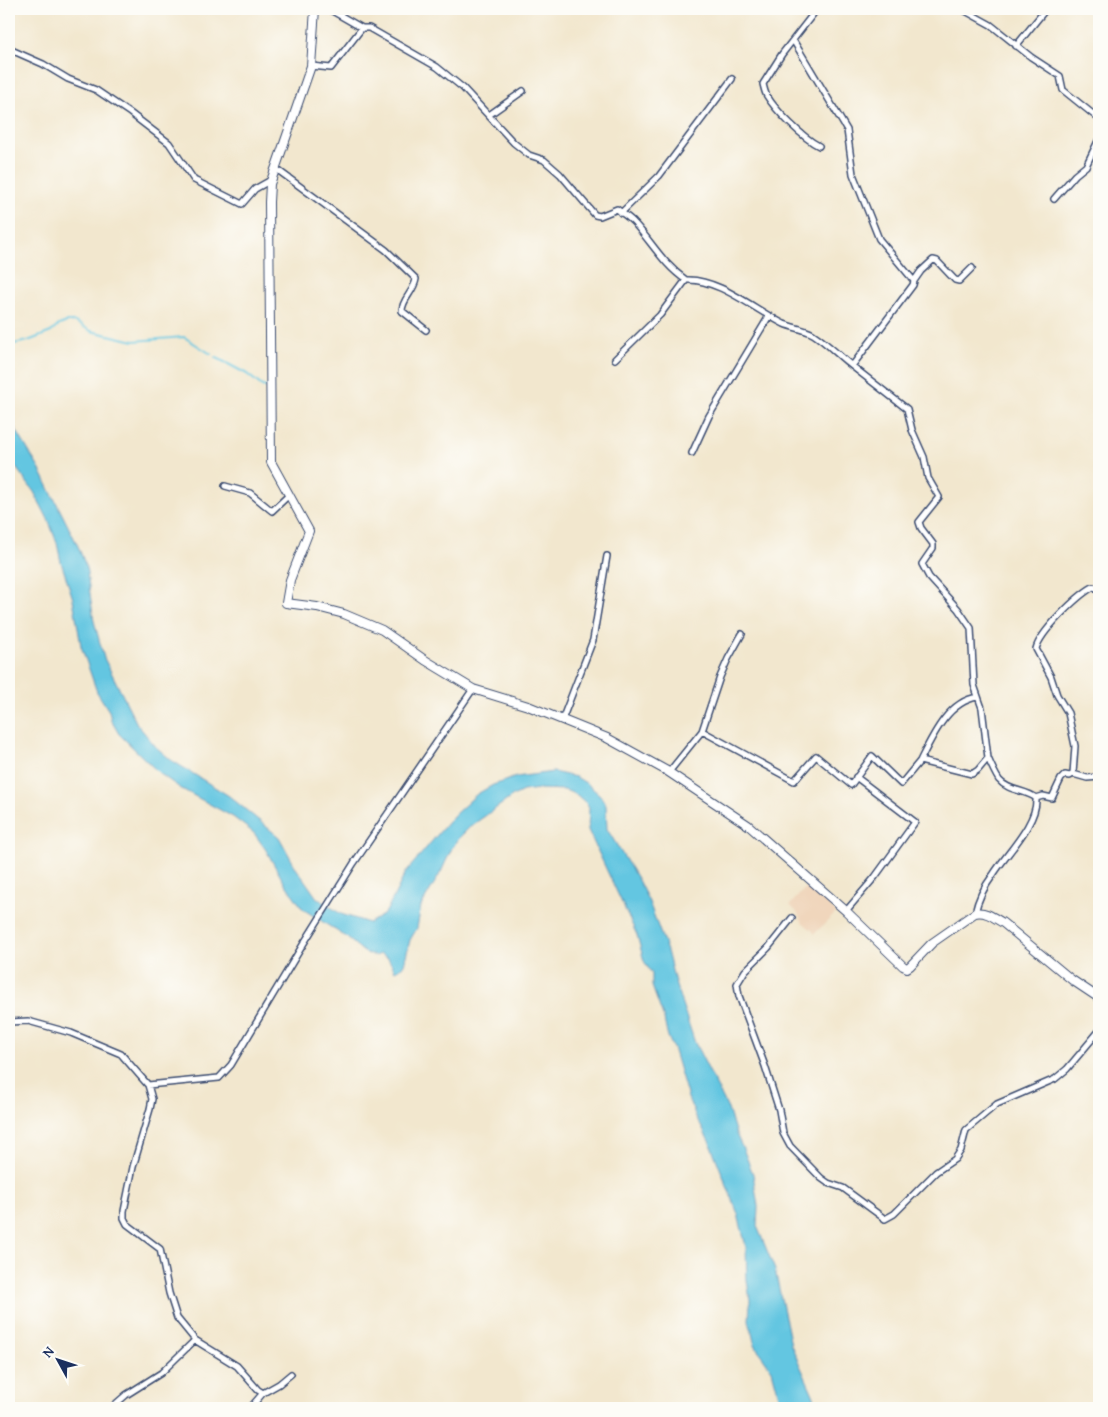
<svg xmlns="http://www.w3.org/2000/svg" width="1108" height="1417" font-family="'Gentium Book Plus',serif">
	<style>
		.built { fill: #f0d6bc }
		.water { fill: #63c6e1; stroke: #3f7aa0 }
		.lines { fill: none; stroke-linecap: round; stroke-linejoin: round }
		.stream { stroke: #63c6e1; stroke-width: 2 }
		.street-casing { stroke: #3b4b6f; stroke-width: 8 }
		.secondary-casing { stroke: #3b4b6f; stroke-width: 10 }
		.street { stroke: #fff; stroke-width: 5 }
		.secondary { stroke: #fff; stroke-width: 8 }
	</style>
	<rect width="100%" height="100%" fill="#fdfcf7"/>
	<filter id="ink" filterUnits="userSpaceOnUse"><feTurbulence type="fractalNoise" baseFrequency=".02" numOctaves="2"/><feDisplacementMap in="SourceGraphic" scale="10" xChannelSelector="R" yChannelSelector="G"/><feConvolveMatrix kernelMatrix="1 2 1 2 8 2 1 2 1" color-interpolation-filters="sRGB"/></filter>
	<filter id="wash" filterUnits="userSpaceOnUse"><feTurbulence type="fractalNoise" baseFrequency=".0096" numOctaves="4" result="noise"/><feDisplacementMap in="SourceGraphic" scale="20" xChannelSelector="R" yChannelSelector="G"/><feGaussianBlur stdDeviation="1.12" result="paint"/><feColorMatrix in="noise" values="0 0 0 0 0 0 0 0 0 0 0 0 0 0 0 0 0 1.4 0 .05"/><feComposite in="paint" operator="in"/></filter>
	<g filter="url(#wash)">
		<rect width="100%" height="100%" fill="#f2e7ce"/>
		<path class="built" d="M 808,885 L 836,913 L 814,934 L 813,931 L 802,922 L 797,912 L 790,905 Z"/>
		<path class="water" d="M 9,418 L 40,470 L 77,544 L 86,566 L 94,621 L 104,658 L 137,724 L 156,747 L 171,760 L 229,796 L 279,837 L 296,868 L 317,898 L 341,914 L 369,923 L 383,915 L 387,910 L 406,872 L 454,815 L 477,794 L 493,785 L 516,777 L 553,772 L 576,777 L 586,783 L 600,795 L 606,805 L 607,829 L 638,880 L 649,902 L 667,951 L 676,986 L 695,1043 L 728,1109 L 736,1134 L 744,1151 L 753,1174 L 758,1206 L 757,1226 L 775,1270 L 791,1345 L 819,1408 L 786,1408 L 779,1396 L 772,1370 L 759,1352 L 754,1342 L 749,1320 L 750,1300 L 747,1280 L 746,1247 L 738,1214 L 710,1143 L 695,1115 L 688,1098 L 674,1051 L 667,1034 L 664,1019 L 652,986 L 652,974 L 644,961 L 637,935 L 588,830 L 589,808 L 586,803 L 577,795 L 565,790 L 539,789 L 523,791 L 513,796 L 471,826 L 461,836 L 452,848 L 441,872 L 421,906 L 417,928 L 410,940 L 404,964 L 401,968 L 395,971 L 388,958 L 380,954 L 375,956 L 364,952 L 346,937 L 303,909 L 282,879 L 266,850 L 254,833 L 233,817 L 180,788 L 159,773 L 119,734 L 111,720 L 109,711 L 97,692 L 81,646 L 73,599 L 61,562 L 57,543 L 48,519 L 34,492 L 9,458 Z"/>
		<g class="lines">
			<path class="stream" d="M 9,345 L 28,341 L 51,332 L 59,325 L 67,322 L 75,322 L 91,331 L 134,341 L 184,337 L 211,354
				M 215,357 L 247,374 L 262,386 L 266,387"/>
		</g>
	</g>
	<g filter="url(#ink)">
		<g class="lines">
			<defs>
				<path id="street" d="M 329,9 L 362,28
					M 817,9 L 782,54 L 763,84 C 764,88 765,93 767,96 C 776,111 803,138 819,146
					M 962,9 L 991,25 L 1031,57 L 1060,76 L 1063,90 L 1099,119
					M 1016,46 L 1046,9
					M 9,49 L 43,64 L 68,79 L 96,90 L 130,113 L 169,143 L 194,180 L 242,204 L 255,189 L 271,180
					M 311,66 L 331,68 L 362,28 L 369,28 L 437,67 L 463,88 L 514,143 L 529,155 L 544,160 L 560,174 L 595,215 L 600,216 L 617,209 C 623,214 630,218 635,224 C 653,244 664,265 686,280
					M 489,115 L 523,91
					M 275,168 L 386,250 L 416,279 C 414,292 402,299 402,311 L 426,330
					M 1054,199 L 1075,175 L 1086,166 L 1099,139
					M 621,213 L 659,176 L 732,79
					M 914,281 L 921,271 L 933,260 L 937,261 L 955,280 L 959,281 L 972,268
					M 615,359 L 660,315 L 686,280 C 718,278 755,310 784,324 C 794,328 804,329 813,334 C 827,343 839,356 852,366 L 913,285 L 914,281 L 879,239 L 853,174 L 847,130 L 793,40
					M 852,366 L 907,409 L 912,430 L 924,457 L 928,478 L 939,497 L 919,522 L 921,528 L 933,544 L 933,548 L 922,564 L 929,577 L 958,609 L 971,628 L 974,685 L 982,708 L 988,758
					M 692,453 L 709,416 L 769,316
					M 225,486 L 250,493 L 272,511 L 289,495
					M 562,720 L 593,640 L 607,556
					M 702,731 L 720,677 L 728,659 L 742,634
					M 920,761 C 932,737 948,701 978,697
					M 669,772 L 702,731 L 794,781 L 816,756 L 851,785 L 872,756 L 901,784 L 920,761 L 972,774 L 978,770 L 988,758 C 991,765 995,774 999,780 C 1008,791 1026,790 1036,798 C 1038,823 1006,854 993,875 C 984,887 978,899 975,913
					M 1073,774 L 1087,778 L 1099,777
					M 1036,798 L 1043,796 L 1052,798 L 1061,779 L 1065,775 L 1070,776 L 1073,774 L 1075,746 L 1068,713 L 1057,695 L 1051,677 L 1036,649 C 1040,632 1077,596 1093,587 L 1099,589
					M 846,911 L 875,877 L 915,822 L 856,777
					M 792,918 L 768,948 L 745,971 L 737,984 L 739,996 L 765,1066 L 779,1110 L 783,1133 L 790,1146 L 821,1178 L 828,1183 L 843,1188 L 885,1219 L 894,1214 L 936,1172 L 955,1159 L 961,1150 L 966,1130 L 997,1104 L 1055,1079 L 1067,1069 L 1099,1031
					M 9,1022 L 28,1021 L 71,1033 L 121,1054 L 148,1085 L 152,1099 L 150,1109 L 133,1167 L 124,1211 L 124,1218 L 127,1224 L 160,1249 L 169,1293 L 177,1318 L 195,1340 L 161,1373 L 126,1395 L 111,1408
					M 148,1085 L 219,1078 L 231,1065 L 304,943 L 354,863 L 473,689
					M 195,1340 L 237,1366 L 258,1390 L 263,1393 L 279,1384 L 291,1374
					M 250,1408 L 263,1393"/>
				<path id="secondary" d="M 315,9 L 311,66 L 270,184 L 269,202 L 271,462 L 309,531 L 290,580 L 286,603 L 317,607 L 344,614 L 382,630 L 425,660 L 473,689 L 528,706 L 607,738 L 667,771 L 748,825 L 846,911 L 903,966 L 907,968 L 910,966 L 932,943 L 975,913 C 986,911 993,917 1003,923 L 1072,980 L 1099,998"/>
			</defs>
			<use href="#street" class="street-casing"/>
			<use href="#secondary" class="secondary-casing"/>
			<use href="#street" class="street"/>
			<use href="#secondary" class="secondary"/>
		</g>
	</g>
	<rect width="1108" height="1417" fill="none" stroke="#fdfcf7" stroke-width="30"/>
	<g transform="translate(58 1360) rotate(310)" stroke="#fdfcf7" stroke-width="4" paint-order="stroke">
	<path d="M0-4L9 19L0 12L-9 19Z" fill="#1b2f5e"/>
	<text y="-8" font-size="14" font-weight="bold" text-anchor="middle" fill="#1b2f5e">N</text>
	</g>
</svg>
